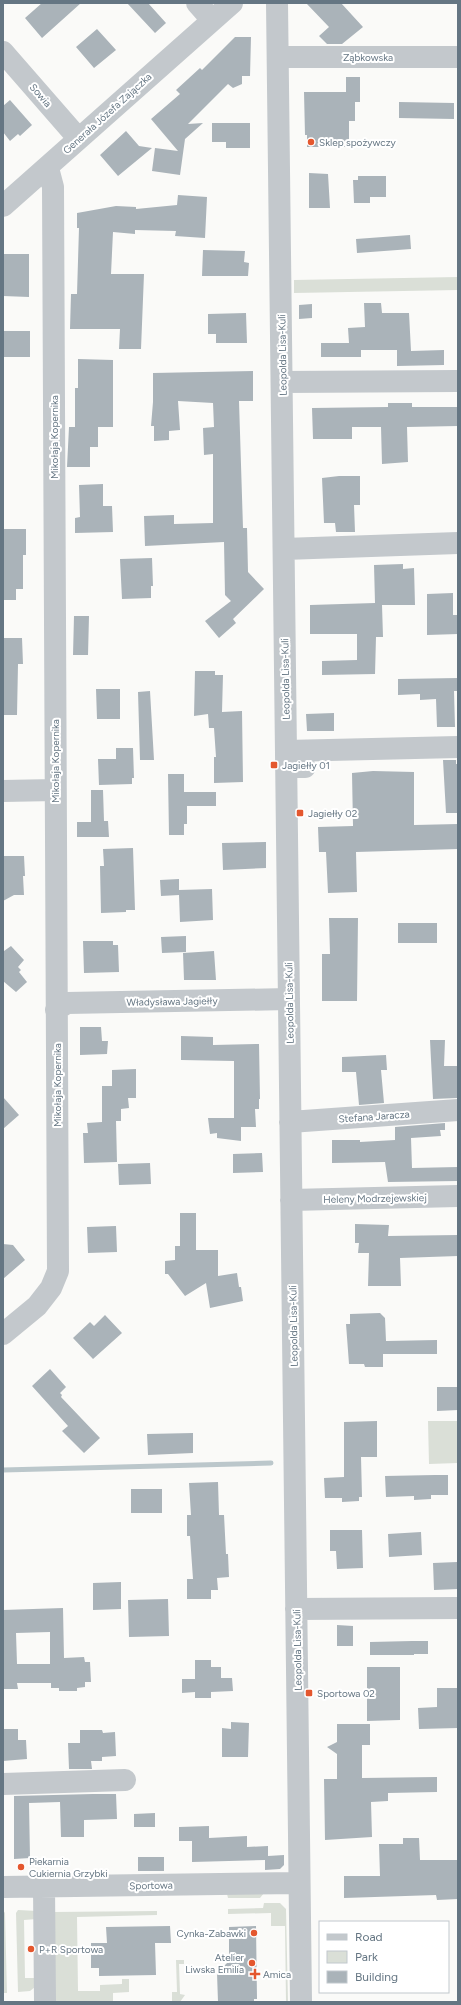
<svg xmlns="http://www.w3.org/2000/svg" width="461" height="2005" font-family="Figtree,sans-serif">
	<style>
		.green { fill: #dadfd7 }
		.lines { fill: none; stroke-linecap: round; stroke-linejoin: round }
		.stream { stroke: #bbc7cb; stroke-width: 5 }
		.building { fill: #aab3b9; fill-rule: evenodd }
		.minor { stroke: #c3c8cc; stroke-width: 22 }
		.poi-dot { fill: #e4572e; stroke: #fff; stroke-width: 1.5 }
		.labels { text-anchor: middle; stroke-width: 4; stroke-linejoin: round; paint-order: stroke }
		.street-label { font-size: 10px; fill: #657683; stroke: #fff }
		.poi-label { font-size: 10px; fill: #657683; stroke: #fff; text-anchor: start }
	</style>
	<rect width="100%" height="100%" fill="#fafaf8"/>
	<path class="green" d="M 458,277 L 458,290 L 294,293 L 294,280 Z
		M 428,1421 L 458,1421 L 458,1463 L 429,1464 Z
		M 264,1893 L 260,1898 L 228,1898 L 227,1894 Z
		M 264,1903 L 280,1903 L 286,1909 L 288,2002 L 286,2002 L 285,1926 L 271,1926 L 271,1913 L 228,1914 L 228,1909 L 263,1908 Z
		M 3,1910 L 5,1913 L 7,1993 L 3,1993 L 3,1959 L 4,1959 Z
		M 18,1910 L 37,1911 L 37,1919 L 24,1920 L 25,1978 L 36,1978 L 35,1987 L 30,1991 L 18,1992 L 16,1913 Z
		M 157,1911 L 157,1915 L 77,1917 L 78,1991 L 100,1991 L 100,1985 L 122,1984 L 122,1979 L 129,1979 L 129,1992 L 113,1993 L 113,2002 L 54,2002 L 53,1912 Z
		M 176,1960 L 184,1960 L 184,1964 L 179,1964 L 180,1994 L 185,1995 L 180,2002 L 172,2002 L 172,1992 L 177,1992 Z"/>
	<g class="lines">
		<path class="stream" d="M 3,1470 L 271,1463"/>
	</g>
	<path class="building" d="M 42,3 L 81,3 L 42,38 L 25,18 Z
		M 127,3 L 148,3 L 166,23 L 155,33 Z
		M 306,3 L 341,3 L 363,27 L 342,44 L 327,44 L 319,36 L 329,27 Z
		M 97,29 L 116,50 L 94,68 L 76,47 Z
		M 235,37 L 251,37 L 250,76 L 242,76 L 242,84 L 233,88 L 228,84 L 188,124 L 203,123 L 185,139 L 180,175 L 152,171 L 155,148 L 178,151 L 151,119 L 180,94 L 176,90 L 200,68 L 202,70 Z
		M 346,77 L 360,77 L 360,102 L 355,102 L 355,121 L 349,121 L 349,141 L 345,147 L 307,147 L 307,135 L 305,135 L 304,92 L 346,92 Z
		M 10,100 L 32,125 L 20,136 L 18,134 L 10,141 L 3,132 L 3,106 Z
		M 399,102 L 454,103 L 454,119 L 399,118 Z
		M 212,123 L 250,123 L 250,148 L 226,148 L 226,142 L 212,142 Z
		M 126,131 L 139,146 L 152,148 L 118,176 L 100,155 Z
		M 309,173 L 328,174 L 330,208 L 309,208 Z
		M 358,176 L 386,176 L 386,197 L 370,197 L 370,203 L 354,203 L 353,180 L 358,180 Z
		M 178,195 L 207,197 L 205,238 L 175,236 L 176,231 L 135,230 L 135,234 L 113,232 L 111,274 L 144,274 L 141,349 L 119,349 L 120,329 L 70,329 L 71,294 L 77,294 L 79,228 L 77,228 L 77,213 L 116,206 L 136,207 L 136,209 L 177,205 Z
		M 410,235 L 411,249 L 357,253 L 356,239 Z
		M 203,250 L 245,251 L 244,262 L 249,263 L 248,276 L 202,276 Z
		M 3,254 L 29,254 L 29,297 L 3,296 Z
		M 364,303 L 381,303 L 382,313 L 409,313 L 411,351 L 444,350 L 444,365 L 397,366 L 397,350 L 361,350 L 361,357 L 321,357 L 321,343 L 349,343 L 348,328 L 365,327 Z
		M 312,304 L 312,318 L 299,319 L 299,305 Z
		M 246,313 L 247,343 L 216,343 L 216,334 L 208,334 L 208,314 Z
		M 3,331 L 30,331 L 30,357 L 3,357 Z
		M 78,359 L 113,360 L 113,427 L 98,427 L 98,447 L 90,447 L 90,467 L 67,467 L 69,427 L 75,427 L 75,388 L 78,388 Z
		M 253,371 L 253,401 L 239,401 L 243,528 L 247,528 L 248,572 L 264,589 L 233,619 L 236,623 L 219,638 L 205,621 L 231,601 L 225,595 L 224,542 L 145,546 L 144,516 L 174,515 L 174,524 L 213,523 L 213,454 L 204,455 L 203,428 L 214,427 L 213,403 L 178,401 L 180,430 L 169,431 L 169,440 L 154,441 L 154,426 L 151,426 L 153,402 L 153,373 Z
		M 388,403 L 412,403 L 412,407 L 458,407 L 458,426 L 407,427 L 408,462 L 382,464 L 381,427 L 352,427 L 352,439 L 313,439 L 312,408 L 388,407 Z
		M 339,476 L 360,476 L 360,505 L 354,505 L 355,532 L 336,532 L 335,523 L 324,523 L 322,478 Z
		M 103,484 L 103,506 L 112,506 L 113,532 L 75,533 L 75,518 L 80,517 L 79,485 Z
		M 3,529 L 26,529 L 26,555 L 23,555 L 23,589 L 16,589 L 16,600 L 3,600 Z
		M 152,558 L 153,586 L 151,586 L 151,598 L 122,599 L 120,559 Z
		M 403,564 L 403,569 L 414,568 L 415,605 L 382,605 L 383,637 L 376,637 L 375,674 L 322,675 L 322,661 L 357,660 L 357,634 L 310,634 L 310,605 L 375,603 L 374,565 Z
		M 453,593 L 453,615 L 458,615 L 458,634 L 427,635 L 427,594 Z
		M 74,616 L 89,616 L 88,655 L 73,655 Z
		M 3,638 L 22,638 L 23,664 L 18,664 L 17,715 L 3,715 Z
		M 195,671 L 215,671 L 215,675 L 223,675 L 222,712 L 242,711 L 243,782 L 214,783 L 214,757 L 216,757 L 214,728 L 209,728 L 208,714 L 194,716 Z
		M 458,678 L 458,691 L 454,691 L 455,727 L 437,727 L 436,699 L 420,700 L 420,694 L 398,695 L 398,679 Z
		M 96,689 L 120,689 L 120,719 L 97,719 Z
		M 150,691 L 154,760 L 140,760 L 138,692 Z
		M 334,713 L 334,731 L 307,731 L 306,714 Z
		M 116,748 L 133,748 L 134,778 L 132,778 L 132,784 L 99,785 L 98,759 L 116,759 Z
		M 443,760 L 456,760 L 456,764 L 458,764 L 458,813 L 446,813 Z
		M 373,771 L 414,772 L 414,825 L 458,824 L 458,849 L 356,852 L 357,892 L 328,893 L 326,852 L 319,852 L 318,827 L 353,826 L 352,773 Z
		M 168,774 L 184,774 L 184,792 L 216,792 L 216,806 L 187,806 L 187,824 L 184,824 L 184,835 L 169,835 Z
		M 91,790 L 103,790 L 104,821 L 108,821 L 109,837 L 77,837 L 77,822 L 91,822 Z
		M 266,842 L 266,868 L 223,870 L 222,843 Z
		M 133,848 L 135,910 L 126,910 L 126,912 L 101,913 L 100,866 L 104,866 L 103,849 Z
		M 3,856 L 24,856 L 25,876 L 23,876 L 24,895 L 14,895 L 3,901 Z
		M 179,879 L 179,890 L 212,889 L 213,920 L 180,922 L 179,895 L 161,896 L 160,880 Z
		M 329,918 L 358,918 L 357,1001 L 322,1001 L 322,954 L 330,954 Z
		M 398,923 L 437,923 L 437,943 L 398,943 Z
		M 186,936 L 186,952 L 162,953 L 161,937 Z
		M 83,941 L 113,941 L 113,945 L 118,945 L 119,972 L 84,973 Z
		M 11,946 L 24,960 L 18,967 L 21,970 L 19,972 L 27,982 L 16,992 L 3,981 L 3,950 L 4,951 Z
		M 214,951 L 216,980 L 184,980 L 183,953 Z
		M 80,1027 L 101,1027 L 102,1041 L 108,1041 L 107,1054 L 80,1055 Z
		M 181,1036 L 213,1037 L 213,1045 L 259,1044 L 260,1099 L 259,1099 L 259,1109 L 255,1109 L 256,1127 L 241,1127 L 241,1141 L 217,1138 L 217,1133 L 210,1134 L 208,1118 L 234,1118 L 234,1061 L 181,1060 Z
		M 430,1040 L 445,1040 L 444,1066 L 458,1066 L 457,1098 L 433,1099 Z
		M 386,1055 L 387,1070 L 381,1070 L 384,1103 L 359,1105 L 356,1072 L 342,1072 L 342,1057 Z
		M 136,1069 L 136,1098 L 128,1098 L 129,1108 L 121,1109 L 121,1121 L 116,1121 L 117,1162 L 84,1163 L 83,1133 L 88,1133 L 87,1123 L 102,1122 L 102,1086 L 112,1086 L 112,1070 Z
		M 3,1097 L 19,1115 L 3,1129 Z
		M 445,1123 L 445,1130 L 440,1130 L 441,1136 L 411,1138 L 412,1168 L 458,1167 L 458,1181 L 388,1182 L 385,1162 L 332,1163 L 332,1140 L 360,1140 L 360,1142 L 395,1140 L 395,1127 Z
		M 262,1153 L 263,1172 L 233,1173 L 233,1154 Z
		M 150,1163 L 151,1184 L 119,1185 L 118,1164 Z
		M 180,1213 L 196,1213 L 196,1250 L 218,1250 L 218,1276 L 237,1273 L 239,1287 L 241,1287 L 243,1301 L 210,1308 L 206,1283 L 185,1296 L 168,1274 L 165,1274 L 165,1261 L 175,1260 L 175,1246 L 180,1246 Z
		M 355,1224 L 389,1225 L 388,1236 L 458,1235 L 458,1256 L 400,1258 L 401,1286 L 368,1286 L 369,1253 L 358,1253 L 359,1243 L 355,1243 Z
		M 116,1226 L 117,1252 L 88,1253 L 87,1227 Z
		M 3,1244 L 13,1245 L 25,1260 L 3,1279 Z
		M 380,1313 L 385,1318 L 386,1341 L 437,1340 L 437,1354 L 383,1354 L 383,1367 L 365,1367 L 364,1364 L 349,1364 L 346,1324 L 350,1324 L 350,1314 Z
		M 105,1315 L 122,1333 L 93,1359 L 73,1338 L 90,1322 L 94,1326 Z
		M 50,1369 L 66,1387 L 60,1393 L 62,1395 L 61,1397 L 100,1438 L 84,1453 L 62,1431 L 68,1426 L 32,1386 Z
		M 437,1387 L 458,1387 L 458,1410 L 437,1411 Z
		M 377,1421 L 377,1457 L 361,1457 L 362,1497 L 359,1497 L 359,1501 L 342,1502 L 342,1498 L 325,1498 L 324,1478 L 344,1477 L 344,1422 Z
		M 193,1433 L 193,1453 L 148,1455 L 147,1434 Z
		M 435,1475 L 448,1475 L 448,1495 L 431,1495 L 431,1499 L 414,1500 L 414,1496 L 386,1497 L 385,1476 Z
		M 218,1482 L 219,1515 L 224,1515 L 226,1554 L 228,1554 L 229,1577 L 217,1578 L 218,1590 L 211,1590 L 211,1599 L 187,1599 L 187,1579 L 193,1579 L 190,1536 L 187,1536 L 187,1515 L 191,1515 L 189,1483 Z
		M 131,1489 L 162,1489 L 162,1513 L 131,1513 Z
		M 330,1530 L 362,1530 L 363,1568 L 337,1569 L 336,1551 L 330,1551 Z
		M 421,1532 L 422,1555 L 389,1557 L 388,1534 Z
		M 457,1562 L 458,1589 L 434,1590 L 433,1563 Z
		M 121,1582 L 121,1609 L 93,1610 L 93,1583 Z
		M 168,1599 L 169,1636 L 129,1637 L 128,1600 Z
		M 63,1608 L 64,1658 L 84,1657 L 85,1662 L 90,1662 L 91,1682 L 85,1682 L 85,1687 L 77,1688 L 77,1691 L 59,1691 L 59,1688 L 51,1688 L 51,1683 L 17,1683 L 18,1689 L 3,1689 L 3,1610 ZM 50,1632 L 50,1664 L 17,1664 L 16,1633 Z
		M 337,1625 L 353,1626 L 353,1646 L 337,1646 Z
		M 412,1641 L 428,1641 L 428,1654 L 414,1654 L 414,1653 L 414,1655 L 370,1655 L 370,1642 Z
		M 195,1660 L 211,1660 L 211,1667 L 221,1667 L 221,1678 L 232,1678 L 233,1691 L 211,1692 L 211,1698 L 195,1698 L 195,1692 L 182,1693 L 182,1679 L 195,1679 Z
		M 367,1667 L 400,1667 L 400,1720 L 367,1721 Z
		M 437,1688 L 458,1688 L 458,1728 L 419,1729 L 418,1708 L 437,1707 Z
		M 231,1722 L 249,1723 L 248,1757 L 222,1757 L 222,1728 L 231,1729 Z
		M 337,1724 L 370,1724 L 370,1745 L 362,1745 L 362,1778 L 437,1777 L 437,1792 L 388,1793 L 388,1801 L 371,1802 L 372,1837 L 325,1840 L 324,1779 L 337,1779 L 337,1754 L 327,1747 L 337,1742 Z
		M 3,1729 L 18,1729 L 18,1740 L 26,1740 L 27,1759 L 3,1761 Z
		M 80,1730 L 102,1730 L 103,1733 L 115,1732 L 116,1756 L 102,1757 L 102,1761 L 91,1761 L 92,1769 L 69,1769 L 68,1743 L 80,1743 Z
		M 93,1794 L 116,1794 L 117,1819 L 84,1820 L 84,1837 L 61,1837 L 60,1802 L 29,1803 L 30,1858 L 14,1859 L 14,1796 Z
		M 155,1813 L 155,1827 L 134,1827 L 134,1814 Z
		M 209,1826 L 209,1838 L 247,1836 L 247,1847 L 268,1846 L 268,1856 L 284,1855 L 284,1865 L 280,1869 L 265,1870 L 265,1860 L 192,1862 L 192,1841 L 179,1841 L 179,1827 Z
		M 403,1838 L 419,1838 L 420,1860 L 458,1860 L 458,1899 L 437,1900 L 436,1895 L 344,1898 L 344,1876 L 380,1876 L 379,1844 L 403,1844 Z
		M 138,1857 L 164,1857 L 164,1871 L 138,1871 Z
		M 170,1926 L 171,1943 L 155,1943 L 156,1975 L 99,1976 L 99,1968 L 91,1968 L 91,1943 L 107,1943 L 106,1927 Z
		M 256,1926 L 257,1999 L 254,1999 L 254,2002 L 218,2002 L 217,1973 L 229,1961 L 229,1927 Z"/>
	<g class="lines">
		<path class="minor" d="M 197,3 L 212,20
			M 277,3 L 301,2002
			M 3,52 L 78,138
			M 278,57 L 458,57
			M 3,206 L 232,3
			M 282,382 L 458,381
			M 284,549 L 458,543
			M 286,751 L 458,747
			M 286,767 L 305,767
			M 3,791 L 55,790
			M 56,1010 L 67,1003 L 289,999
			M 290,1122 L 458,1110
			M 291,1200 L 458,1196
			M 3,1334 L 37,1306 L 51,1288 L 58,1271 L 53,187 L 48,168
			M 296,1609 L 458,1608
			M 3,1784 L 125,1780
			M 3,1887 L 299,1883
			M 44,1887 L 45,2002"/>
	</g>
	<g class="poi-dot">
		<circle cx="311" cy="142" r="4"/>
		<rect x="270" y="761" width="8" height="8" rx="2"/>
		<rect x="296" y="809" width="8" height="8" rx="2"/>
		<rect x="305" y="1689" width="8" height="8" rx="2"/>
		<circle cx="21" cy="1867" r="4"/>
		<circle cx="254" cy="1933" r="4"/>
		<circle cx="31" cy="1949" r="4"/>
		<circle cx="252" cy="1963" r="4"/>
		<path d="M253 1968h4v4h4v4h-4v4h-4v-4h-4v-4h4z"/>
	</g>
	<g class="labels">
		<g class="street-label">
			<text x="368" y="61">Ząbkowska</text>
			<text transform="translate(41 95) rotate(49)" y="4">Sowia</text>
			<text transform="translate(107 113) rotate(-42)" y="4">Generała Józefa Zajączka</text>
			<text transform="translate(282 355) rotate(-91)" y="4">Leopolda Lisa-Kuli</text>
			<text transform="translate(54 437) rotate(-90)" y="4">Mikołaja Kopernika</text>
			<text transform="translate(285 679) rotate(-91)" y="4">Leopolda Lisa-Kuli</text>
			<text transform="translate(55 761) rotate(-90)" y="4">Mikołaja Kopernika</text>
			<text transform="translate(172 1001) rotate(-1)" y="4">Władysława Jagiełły</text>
			<text transform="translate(289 1003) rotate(-91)" y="4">Leopolda Lisa-Kuli</text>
			<text transform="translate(57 1085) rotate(-90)" y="4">Mikołaja Kopernika</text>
			<text transform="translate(374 1116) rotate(-4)" y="4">Stefana Jaracza</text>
			<text transform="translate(375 1198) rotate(-1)" y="4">Heleny Modrzejewskiej</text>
			<text transform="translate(293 1326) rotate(-91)" y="4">Leopolda Lisa-Kuli</text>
			<text transform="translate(297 1650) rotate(-91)" y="4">Leopolda Lisa-Kuli</text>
			<text transform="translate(151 1885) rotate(-1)" y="4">Sportowa</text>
		</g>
		<g class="poi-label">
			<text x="319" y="146">Sklep spożywczy</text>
			<text x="282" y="769">Jagiełły 01</text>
			<text x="308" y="817">Jagiełły 02</text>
			<text x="317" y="1697">Sportowa 02</text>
			<text x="29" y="1865">Piekarnia<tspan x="29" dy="12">Cukiernia Grzybki</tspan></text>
			<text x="246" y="1937" text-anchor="end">Cynka-Zabawki</text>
			<text x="39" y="1953">P+R Sportowa</text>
			<text x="244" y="1961" text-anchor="end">Atelier<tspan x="244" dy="12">Liwska Emilia</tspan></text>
			<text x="263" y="1978">Amica</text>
		</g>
	</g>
	<rect width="461" height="2005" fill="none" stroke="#657683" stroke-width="8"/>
	<rect x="319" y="1921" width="130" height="72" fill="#ffffff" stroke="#c1c8cd"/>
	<rect x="327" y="1934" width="20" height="6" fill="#c3c8cc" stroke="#c1c8cd"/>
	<text x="355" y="1941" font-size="12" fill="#657683">Road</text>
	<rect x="327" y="1951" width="20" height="12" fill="#dadfd7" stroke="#c1c8cd"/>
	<text x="355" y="1961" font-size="12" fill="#657683">Park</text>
	<rect x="327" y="1971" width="20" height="12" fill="#aab3b9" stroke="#c1c8cd"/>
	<text x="355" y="1981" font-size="12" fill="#657683">Building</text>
</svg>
